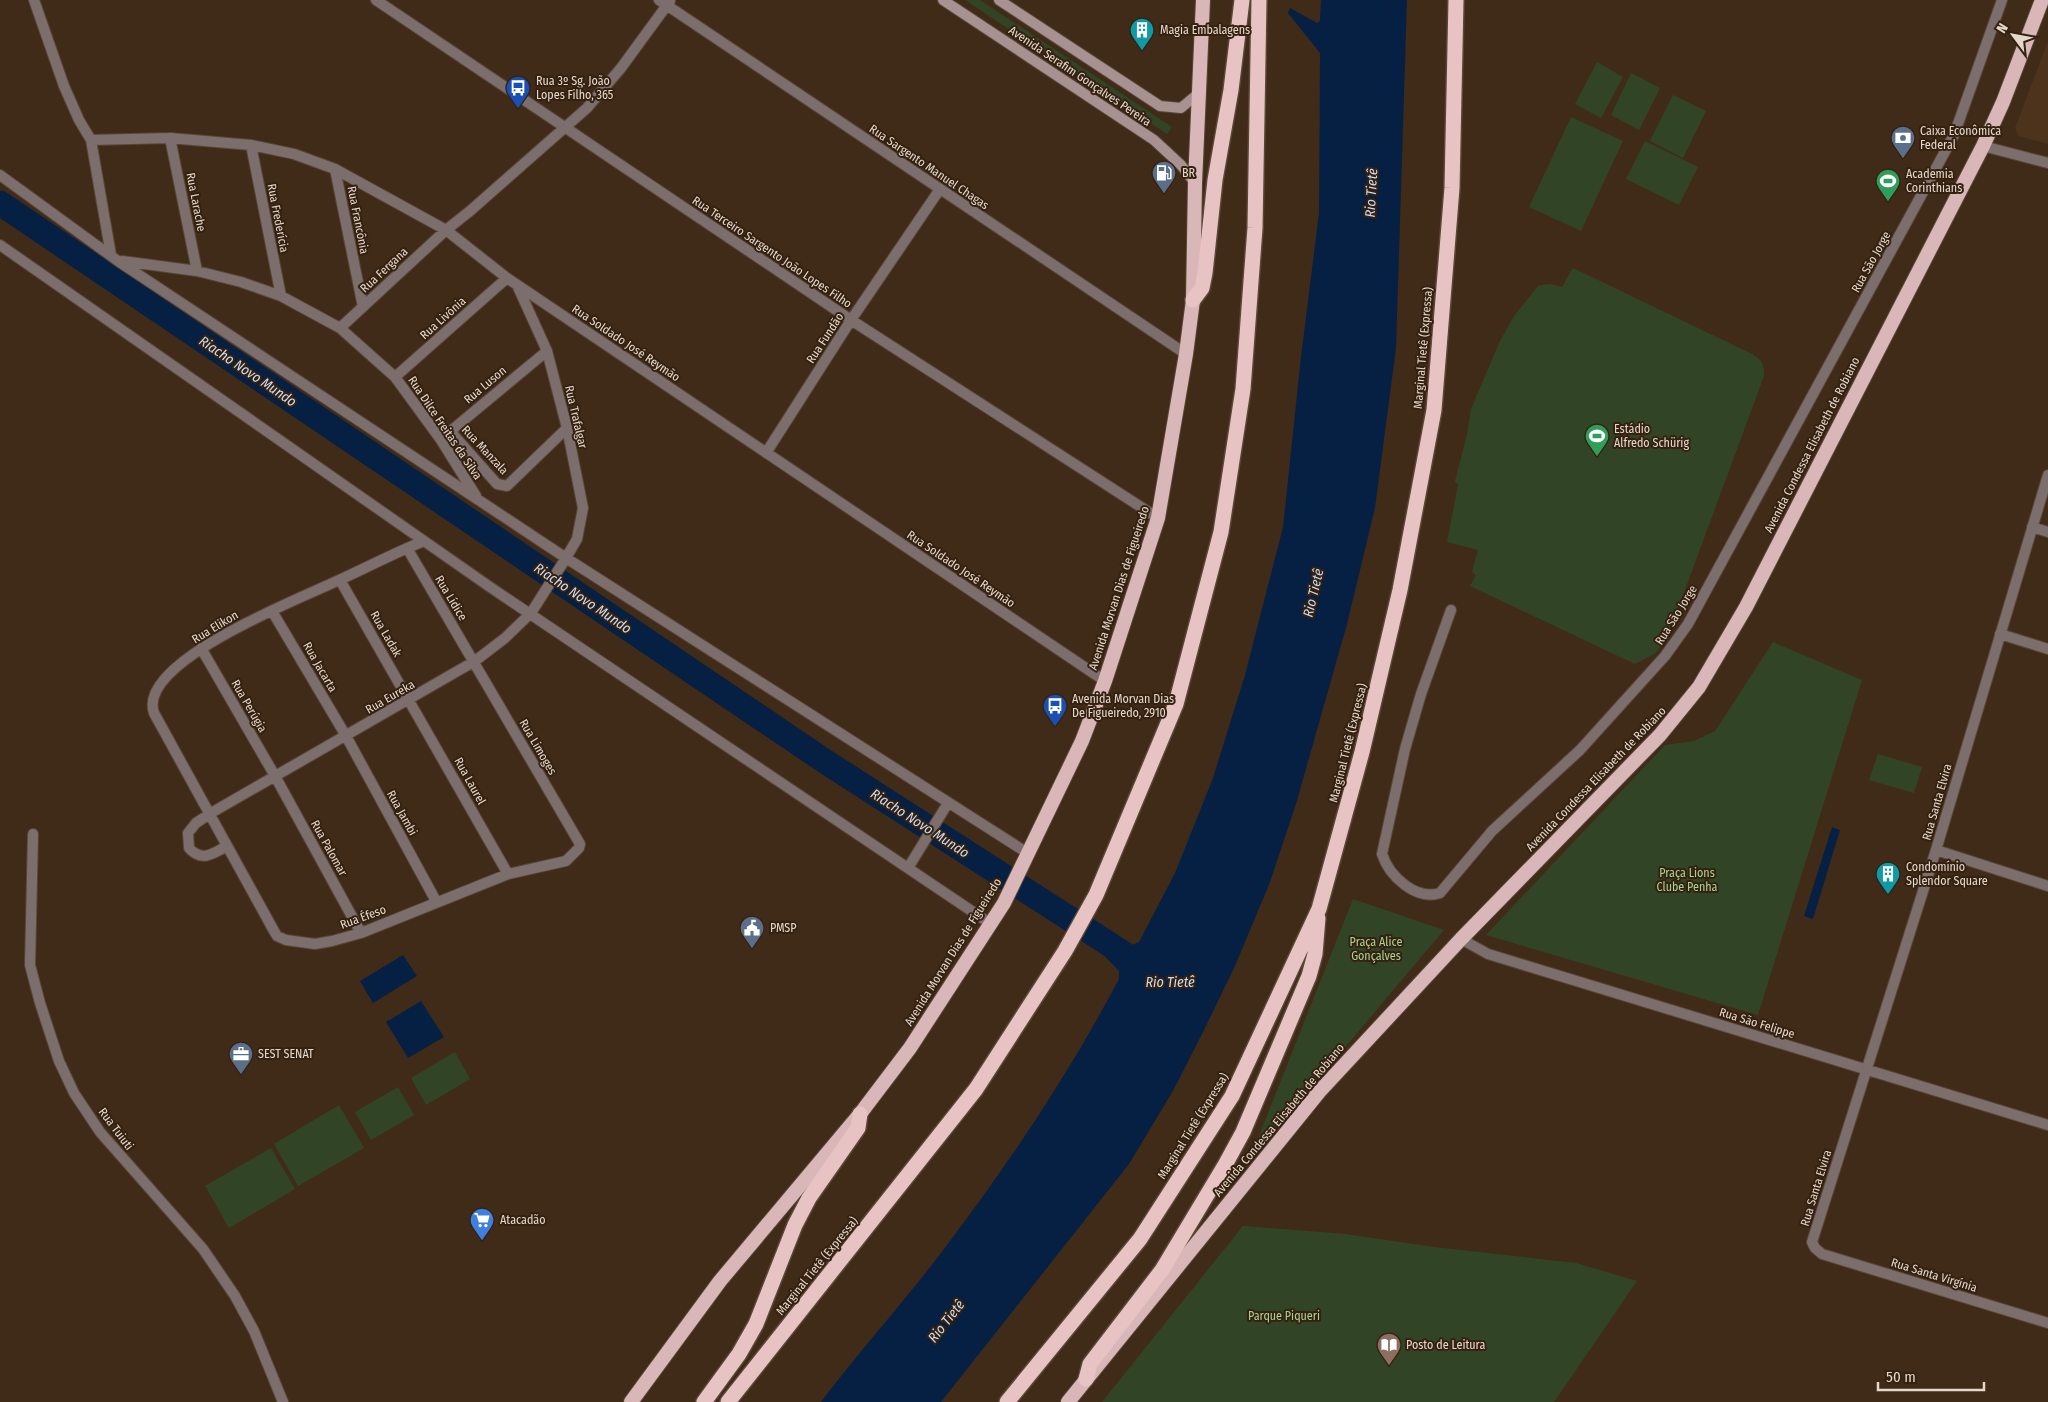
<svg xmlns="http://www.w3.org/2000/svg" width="2048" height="1402" font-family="'Fira Sans Condensed',sans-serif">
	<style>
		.built { fill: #4d331c }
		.green { fill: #314526 }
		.water { fill: #052042 }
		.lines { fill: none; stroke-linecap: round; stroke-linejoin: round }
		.river { stroke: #052042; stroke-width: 25 }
		.minor-casing { stroke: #5a4736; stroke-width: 12 }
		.secondary-casing { stroke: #5a4736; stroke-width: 12 }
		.trunk-casing { stroke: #5a4736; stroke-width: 16 }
		.motorway-casing { stroke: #5a4736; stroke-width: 18 }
		.minor { stroke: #7d6e6e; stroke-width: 10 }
		.secondary { stroke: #a89191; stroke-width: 10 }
		.trunk { stroke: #d9b7b8; stroke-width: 14 }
		.motorway { stroke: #e8c3c4; stroke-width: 15 }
		.labels { text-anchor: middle; stroke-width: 4; stroke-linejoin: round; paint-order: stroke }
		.poi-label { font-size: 12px; fill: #e4d7cc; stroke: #352110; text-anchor: start }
		.street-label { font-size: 12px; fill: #e4d7cc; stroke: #352110 }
		.park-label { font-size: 12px; fill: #a6d390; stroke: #352110 }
		.water-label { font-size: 14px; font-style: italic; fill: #cadcf6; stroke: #352110 }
	</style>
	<rect width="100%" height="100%" fill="#402b19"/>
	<path class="built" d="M 2048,41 L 2048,144 L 2019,136 L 2015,128 Z"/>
	<path class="green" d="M 965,0 L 980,0 L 1172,127 L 1167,134 Z
		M 1597,62 L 1623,77 L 1601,118 L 1575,104 Z
		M 1631,73 L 1660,88 L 1639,130 L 1611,115 Z
		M 1673,95 L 1706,111 L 1683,158 L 1650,141 Z
		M 1571,117 L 1623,141 L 1581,231 L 1529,207 Z
		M 1645,141 L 1698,167 L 1679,205 L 1626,179 Z
		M 1573,268 L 1752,354 C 1762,360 1764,364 1764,376 L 1669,633 L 1656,653 L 1635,664 L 1470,586 L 1476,575 L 1472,572 L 1478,550 L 1447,542 L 1458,485 L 1455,481 L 1467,434 L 1471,409 L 1500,341 L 1514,316 L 1539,285 L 1551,284 L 1562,287 Z
		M 1773,642 L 1862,680 L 1758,1015 L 1486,935 L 1665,745 L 1694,741 L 1715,731 Z
		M 1878,754 L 1922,767 L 1914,793 L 1869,780 Z
		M 1353,899 L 1444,930 L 1249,1161 Z
		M 455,1052 L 470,1079 L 426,1105 L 411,1078 Z
		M 398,1087 L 414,1115 L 371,1140 L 355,1112 Z
		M 339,1105 L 364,1148 L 298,1186 L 274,1144 Z
		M 271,1148 L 295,1189 L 229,1228 L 205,1186 Z
		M 1243,1226 L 1345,1234 L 1434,1247 L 1576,1263 L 1637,1281 L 1554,1402 L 1102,1402 Z"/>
	<path class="water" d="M 1321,0 L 1407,0 L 1396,348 L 1375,508 L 1347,624 L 1296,804 L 1270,882 L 1235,966 L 1203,1032 L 1174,1089 L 1129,1164 L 941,1402 L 821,1402 C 860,1350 905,1301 944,1249 C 1009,1163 1069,1074 1119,979 L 1119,971 L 1090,941 L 1099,926 L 1132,945 L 1139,942 L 1175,873 L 1213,778 L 1245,675 L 1283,527 L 1301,357 L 1319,213 L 1320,53 L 1288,13 L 1290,8 L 1317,23 L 1320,21 Z
		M 1832,827 L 1840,830 L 1813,919 L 1804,916 Z
		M 403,955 L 417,976 L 373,1003 L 360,981 Z
		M 421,1001 L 444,1037 L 408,1058 L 386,1022 Z"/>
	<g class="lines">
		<path class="river" d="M 0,203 L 826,762 L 1123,953"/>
		<defs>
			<path id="minor" d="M 34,0 L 64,86 L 79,120 L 91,140 L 111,255
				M 376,0 L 851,320 L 1158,518
				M 659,0 L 1186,354
				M 170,138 L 197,271
				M 91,140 L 170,138 L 251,145 L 294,154 L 335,169 L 446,230 L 507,278 L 1105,681
				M 251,145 L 281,296
				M 1983,146 L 2048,163
				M 335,169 L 363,307
				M 0,175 L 118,261 L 566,558 L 1029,854
				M 0,245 L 490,587 L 991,924
				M 122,261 L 197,271 L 241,282 L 281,296 L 340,328 L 395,377 L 441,440 L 476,496
				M 340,328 L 446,230 L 470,211 L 587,108 L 621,68 L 670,1
				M 395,377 L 507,278
				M 450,431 L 497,484 L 507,486 L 567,428
				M 447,434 L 547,351
				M 766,453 L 851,320 L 940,189
				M 2048,475 L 1936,850 L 1812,1242 L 1815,1248 L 1822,1254 L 2048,1323
				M 2032,527 L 2048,532
				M 407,548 L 580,844 L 579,848 L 566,861 L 508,874 L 361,933 L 332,941 L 315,944 L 286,940 L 277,936 L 274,931 L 154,713 C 136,662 301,598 337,581 C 366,568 394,553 424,541
				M 340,580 L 508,874
				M 1451,610 L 1421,694 L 1405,749 L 1382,854 C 1389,876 1416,901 1440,893 L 1492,831 L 1580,750 L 1665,656 L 1688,624 L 1954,135 L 2002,0
				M 272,611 L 346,736 L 436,901
				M 2000,634 L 2048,649
				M 201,648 L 275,776 L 361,933
				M 33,834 L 30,965 L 40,1003 L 59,1061 L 74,1093 L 100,1132 L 203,1249 L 235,1296 L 254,1331 L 283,1402
				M 227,846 C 214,853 202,863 189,848 L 188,833 L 196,823 L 211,813 L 475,661 L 505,638 L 531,613 L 566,558 L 577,539 L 583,508 L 567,428 L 547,351 L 517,285
				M 1936,850 L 2048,886
				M 908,868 L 948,803
				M 1461,939 L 1488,954 L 2048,1125"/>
			<path id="secondary" d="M 943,0 L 1154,140 L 1181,165 L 1195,183
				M 999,0 L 1160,106 L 1181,108 L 1200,92"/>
			<path id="trunk" d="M 631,1402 L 720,1281 L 860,1114 L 910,1048 L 1004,903 L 1082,741 L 1105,681 L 1158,518 L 1186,354 L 1193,300 L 1195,183 L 1203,0
				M 1068,1402 L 1319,1092 L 1461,939 L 1660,735 L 1699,687 L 1746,607 L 1983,146 L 2003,102 L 2042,0"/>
			<path id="motorway" d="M 1193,300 L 1202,288 L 1205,273 L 1215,180 L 1231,90 L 1242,0
				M 1086,1379 L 1090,1364 L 1162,1270 L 1225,1165 L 1243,1132 L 1309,976 L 1315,954 L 1318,918
				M 704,1402 L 739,1354 L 756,1324 L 795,1225 L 809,1198 L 858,1128 L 860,1114
				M 728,1402 L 976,1089 L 1014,1030 L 1065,951 L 1096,895 L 1176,704 L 1221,532 L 1243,389 L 1255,228 L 1259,0
				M 1007,1402 L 1140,1239 L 1232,1096 L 1319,909 L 1362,752 L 1400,590 L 1434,410 L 1452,188 L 1456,0"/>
		</defs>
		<use href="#minor" class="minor-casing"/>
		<use href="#secondary" class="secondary-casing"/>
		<use href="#trunk" class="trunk-casing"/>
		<use href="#motorway" class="motorway-casing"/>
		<use href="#minor" class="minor"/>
		<use href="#secondary" class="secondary"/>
		<use href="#trunk" class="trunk"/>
		<use href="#motorway" class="motorway"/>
	</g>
	<defs>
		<symbol id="building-pin" viewBox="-11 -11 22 30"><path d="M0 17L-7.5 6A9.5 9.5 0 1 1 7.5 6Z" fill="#0f9aa8" stroke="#352110"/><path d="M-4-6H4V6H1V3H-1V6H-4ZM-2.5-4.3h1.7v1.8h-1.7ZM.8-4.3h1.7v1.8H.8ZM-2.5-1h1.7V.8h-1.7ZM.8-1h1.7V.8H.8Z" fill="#fff"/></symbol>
		<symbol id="bus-pin" viewBox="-11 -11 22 30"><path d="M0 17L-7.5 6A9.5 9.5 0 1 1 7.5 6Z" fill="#1a4fb4" stroke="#352110"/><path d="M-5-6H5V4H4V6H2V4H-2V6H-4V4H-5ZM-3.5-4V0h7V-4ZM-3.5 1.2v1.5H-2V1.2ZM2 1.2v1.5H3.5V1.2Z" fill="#fff"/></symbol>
		<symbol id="bank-pin" viewBox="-11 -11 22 30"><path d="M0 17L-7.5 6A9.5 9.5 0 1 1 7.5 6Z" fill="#5c6f8a" stroke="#352110"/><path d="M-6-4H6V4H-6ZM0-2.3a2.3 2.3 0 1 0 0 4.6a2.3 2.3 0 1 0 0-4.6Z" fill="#fff"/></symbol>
		<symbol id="fuel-pin" viewBox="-11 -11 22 30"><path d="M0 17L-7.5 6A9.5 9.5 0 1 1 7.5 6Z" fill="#5c6f8a" stroke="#352110"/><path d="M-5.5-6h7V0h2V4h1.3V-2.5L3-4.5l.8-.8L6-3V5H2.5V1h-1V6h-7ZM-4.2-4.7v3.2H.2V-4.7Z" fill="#fff"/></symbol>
		<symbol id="stadium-pin" viewBox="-11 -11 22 30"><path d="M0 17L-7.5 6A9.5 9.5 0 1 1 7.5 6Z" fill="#2e9e5b" stroke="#352110"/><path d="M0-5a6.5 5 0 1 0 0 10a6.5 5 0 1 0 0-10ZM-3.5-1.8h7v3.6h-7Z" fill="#fff"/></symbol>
		<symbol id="civic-pin" viewBox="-11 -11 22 30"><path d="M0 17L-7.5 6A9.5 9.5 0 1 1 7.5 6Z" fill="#5c6f8a" stroke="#352110"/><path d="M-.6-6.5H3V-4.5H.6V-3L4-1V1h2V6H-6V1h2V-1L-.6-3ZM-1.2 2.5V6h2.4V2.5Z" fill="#fff"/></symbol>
		<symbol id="office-pin" viewBox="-11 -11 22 30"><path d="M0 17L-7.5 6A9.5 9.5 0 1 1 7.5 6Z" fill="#5c6f8a" stroke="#352110"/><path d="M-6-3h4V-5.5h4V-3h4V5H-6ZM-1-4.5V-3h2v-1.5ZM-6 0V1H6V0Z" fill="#fff"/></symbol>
		<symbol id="supermarket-pin" viewBox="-11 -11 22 30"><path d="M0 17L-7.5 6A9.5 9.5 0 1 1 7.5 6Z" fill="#3f7fe0" stroke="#352110"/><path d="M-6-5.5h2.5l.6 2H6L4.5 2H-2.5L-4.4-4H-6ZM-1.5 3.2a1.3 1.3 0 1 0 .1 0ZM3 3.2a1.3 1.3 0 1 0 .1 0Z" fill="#fff"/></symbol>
		<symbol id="library-pin" viewBox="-11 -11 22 30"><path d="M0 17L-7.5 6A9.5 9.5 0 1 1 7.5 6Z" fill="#8d6e63" stroke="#352110"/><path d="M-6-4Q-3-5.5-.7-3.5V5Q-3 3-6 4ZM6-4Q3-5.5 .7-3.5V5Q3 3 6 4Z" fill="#fff"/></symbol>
	</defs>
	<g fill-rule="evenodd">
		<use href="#building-pin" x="1128" y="16" width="28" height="38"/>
		<use href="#bus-pin" x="504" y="74" width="28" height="38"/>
		<use href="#bank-pin" x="1889" y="124" width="28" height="38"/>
		<use href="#fuel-pin" x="1150" y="159" width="28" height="38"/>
		<use href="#stadium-pin" x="1874" y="167" width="28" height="38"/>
		<use href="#stadium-pin" x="1583" y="422" width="28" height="38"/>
		<use href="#bus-pin" x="1041" y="692" width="28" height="38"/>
		<use href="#building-pin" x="1874" y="860" width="28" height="38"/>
		<use href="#civic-pin" x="738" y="914" width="28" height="38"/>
		<use href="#office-pin" x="227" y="1040" width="28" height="38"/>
		<use href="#supermarket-pin" x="468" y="1206" width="28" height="38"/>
		<use href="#library-pin" x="1375" y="1331" width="28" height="38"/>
	</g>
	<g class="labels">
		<g class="poi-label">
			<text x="1160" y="34">Magia Embalagens</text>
			<text x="536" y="85">Rua 3º Sg. João<tspan x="536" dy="14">Lopes Filho, 365</tspan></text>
			<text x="1920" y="135">Caixa Econômica<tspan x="1920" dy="14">Federal</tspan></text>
			<text x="1182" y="177">BR</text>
			<text x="1906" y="178">Academia<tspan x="1906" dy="14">Corinthians</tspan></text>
			<text x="1614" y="433">Estádio<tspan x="1614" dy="14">Alfredo Schürig</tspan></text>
			<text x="1072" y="703">Avenida Morvan Dias<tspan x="1072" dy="14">De Figueiredo, 2910</tspan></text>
			<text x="1906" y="871">Condomínio<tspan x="1906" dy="14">Splendor Square</tspan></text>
			<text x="770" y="932">PMSP</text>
			<text x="258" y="1058">SEST SENAT</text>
			<text x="500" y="1224">Atacadão</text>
			<text x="1406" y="1349">Posto de Leitura</text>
		</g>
		<g class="street-label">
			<text transform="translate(1080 76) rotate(34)" y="4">Avenida Serafim Gonçalves Pereira</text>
			<text transform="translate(929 167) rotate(34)" y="4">Rua Sargento Manuel Chagas</text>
			<text transform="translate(196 202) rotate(79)" y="4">Rua Larache</text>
			<text transform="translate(278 218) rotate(79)" y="4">Rua Frederícia</text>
			<text transform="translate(358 220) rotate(79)" y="4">Rua Francônia</text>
			<text transform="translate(772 252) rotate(34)" y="4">Rua Terceiro Sargento João Lopes Filho</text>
			<text transform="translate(1871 262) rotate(-61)" y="4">Rua São Jorge</text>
			<text transform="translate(384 270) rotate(-43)" y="4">Rua Fergana</text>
			<text transform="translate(443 318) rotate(-42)" y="4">Rua Livônia</text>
			<text transform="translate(825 338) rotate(-57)" y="4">Rua Fundão</text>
			<text transform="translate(626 343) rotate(34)" y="4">Rua Soldado José Reymão</text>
			<text transform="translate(1423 348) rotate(-85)" y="4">Marginal Tietê (Expressa)</text>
			<text transform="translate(485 385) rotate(-40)" y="4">Rua Luson</text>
			<text transform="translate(576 417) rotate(77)" y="4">Rua Trafalgar</text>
			<text transform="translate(445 428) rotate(56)" y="4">Rua Dilce Freitas da Silva</text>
			<text transform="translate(1812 445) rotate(-63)" y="4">Avenida Condessa Elisabeth de Robiano</text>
			<text transform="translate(485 450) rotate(47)" y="4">Rua Manzala</text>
			<text transform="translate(961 569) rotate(34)" y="4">Rua Soldado José Reymão</text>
			<text transform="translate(1119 588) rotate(-72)" y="4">Avenida Morvan Dias de Figueiredo</text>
			<text transform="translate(451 598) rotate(59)" y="4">Rua Lídice</text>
			<text transform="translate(1676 615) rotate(-58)" y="4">Rua São Jorge</text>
			<text transform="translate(215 627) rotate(-31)" y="4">Rua Elikon</text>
			<text transform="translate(386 634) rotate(60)" y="4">Rua Ladak</text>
			<text transform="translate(320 667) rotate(60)" y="4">Rua Jacarta</text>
			<text transform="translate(390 697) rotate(-30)" y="4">Rua Eureka</text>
			<text transform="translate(249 706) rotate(60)" y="4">Rua Perúgia</text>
			<text transform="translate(1348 743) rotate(-76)" y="4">Marginal Tietê (Expressa)</text>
			<text transform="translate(538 747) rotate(60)" y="4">Rua Limoges</text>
			<text transform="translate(1596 779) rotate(-46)" y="4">Avenida Condessa Elisabeth de Robiano</text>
			<text transform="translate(470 781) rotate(61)" y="4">Rua Laurel</text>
			<text transform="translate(1937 802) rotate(-74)" y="4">Rua Santa Elvira</text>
			<text transform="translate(402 813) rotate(61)" y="4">Rua Jambi</text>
			<text transform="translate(329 848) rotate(61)" y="4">Rua Palomar</text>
			<text transform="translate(363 917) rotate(-20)" y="4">Rua Éfeso</text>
			<text transform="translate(953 952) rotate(-58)" y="4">Avenida Morvan Dias de Figueiredo</text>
			<text transform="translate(1757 1023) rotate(17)" y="4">Rua São Felippe</text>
			<text transform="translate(1279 1120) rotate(-50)" y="4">Avenida Condessa Elisabeth de Robiano</text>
			<text transform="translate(1193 1126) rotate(-58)" y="4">Marginal Tietê (Expressa)</text>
			<text transform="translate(116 1129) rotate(53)" y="4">Rua Tuiuti</text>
			<text transform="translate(1816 1188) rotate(-73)" y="4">Rua Santa Elvira</text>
			<text transform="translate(817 1266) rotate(-51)" y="4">Marginal Tietê (Expressa)</text>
			<text transform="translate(1934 1275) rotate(17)" y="4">Rua Santa Virgínia</text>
		</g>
		<g class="park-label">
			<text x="1687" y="877">Praça Lions<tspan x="1687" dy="14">Clube Penha</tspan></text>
			<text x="1376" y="946">Praça Alice<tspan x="1376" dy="14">Gonçalves</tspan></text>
			<text x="1284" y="1320">Parque Piqueri</text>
		</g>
		<g class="water-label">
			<text transform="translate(1371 193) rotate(-87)" y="5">Rio Tietê</text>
			<text transform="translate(248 371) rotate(34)" y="5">Riacho Novo Mundo</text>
			<text transform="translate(1313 593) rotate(-77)" y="5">Rio Tietê</text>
			<text transform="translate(583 598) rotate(34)" y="5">Riacho Novo Mundo</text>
			<text transform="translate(920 823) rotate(33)" y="5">Riacho Novo Mundo</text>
			<text x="1170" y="987">Rio Tietê</text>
			<text transform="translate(946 1321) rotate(-52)" y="5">Rio Tietê</text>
		</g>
	</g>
	<g transform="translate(2013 35) rotate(302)" stroke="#352110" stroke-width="4" paint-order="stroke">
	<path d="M0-4L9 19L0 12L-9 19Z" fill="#e4d7cc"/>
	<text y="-8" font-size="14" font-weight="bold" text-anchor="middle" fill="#e4d7cc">N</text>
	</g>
	<path d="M1878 1382v8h106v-8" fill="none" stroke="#e4d7cc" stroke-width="2.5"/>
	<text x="1886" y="1382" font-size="15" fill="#e4d7cc" stroke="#352110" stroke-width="4" paint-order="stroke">50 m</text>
</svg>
